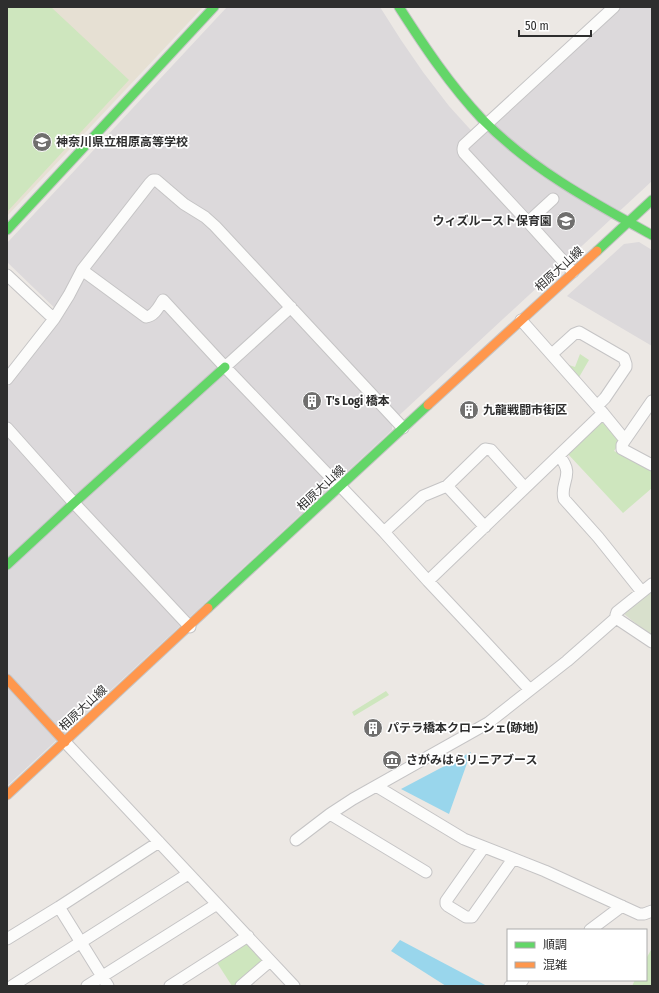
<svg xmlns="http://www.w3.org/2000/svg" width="659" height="993" font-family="'Fira Sans Condensed','Noto Sans JP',sans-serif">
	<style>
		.industrial { fill: #dcd9db }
		.education { fill: #e6e0d3 }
		.green { fill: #cee6be }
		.cemetery { fill: #d8e0cc }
		.water { fill: #99d6ec }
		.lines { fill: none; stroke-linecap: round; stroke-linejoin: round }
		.street-casing { stroke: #c5c4c5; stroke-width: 13 }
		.fast-casing { stroke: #c5c4c5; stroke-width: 11 }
		.slow-casing { stroke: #c5c4c5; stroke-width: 11 }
		.street { stroke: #fcfcfb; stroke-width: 11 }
		.fast { stroke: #63d668; stroke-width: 9 }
		.slow { stroke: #ff974d; stroke-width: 9 }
		.labels { text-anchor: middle; stroke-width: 3.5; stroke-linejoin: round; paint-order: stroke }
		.poi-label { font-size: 12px; font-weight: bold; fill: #2e2e2e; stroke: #fff; text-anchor: start }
		.street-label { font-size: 12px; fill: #2e2e2e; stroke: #fff }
	</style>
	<rect width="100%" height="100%" fill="#ece8e4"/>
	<path class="industrial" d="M 227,7 L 380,7 L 401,40 L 423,72 L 449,106 L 478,138 L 621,7 L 652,7 L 652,181 L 392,422 L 392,430 L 7,786 L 7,388 L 63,316 L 7,262 L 7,243 Z
		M 639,242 L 652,250 L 652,346 L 567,296 L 624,244 Z"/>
	<path class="education" d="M 7,7 L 203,7 L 7,216 Z"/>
	<path class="green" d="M 7,7 L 51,7 L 129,80 L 7,212 Z
		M 580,354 L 589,360 L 578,379 L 563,363 L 575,367 Z
		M 602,422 L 618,440 L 619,444 L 614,451 L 652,469 L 652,488 L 623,513 L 567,453 Z
		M 386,691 L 389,695 L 354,716 L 352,712 Z
		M 248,936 L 270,961 L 241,986 L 232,986 L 214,958 Z
		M 652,948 L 652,986 L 632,986 L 635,980 L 646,980 L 646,959 Z"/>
	<path class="cemetery" d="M 652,589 L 652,635 L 651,636 L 623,613 Z"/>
	<path class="water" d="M 471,752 L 449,814 L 401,789 Z
		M 400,940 L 487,986 L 446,986 L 391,951 Z"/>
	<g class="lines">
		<defs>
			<path id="street" d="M 528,222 L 553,199
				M 82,270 L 146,317 C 155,316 159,306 163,300 L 225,367 L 336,483 L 343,489 L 384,532 L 428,581 L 476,632 L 530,690
				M 573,272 L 528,222 L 464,153 C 462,150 463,148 464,145 L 614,7
				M 7,275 L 54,319
				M 521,320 L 597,406 L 603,413 L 625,440 L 622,445 L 622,449 L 652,465
				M 552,354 L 574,334 L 579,332 L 624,358 L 626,364 L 626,367 L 605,398 L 597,406
				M 225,367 L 291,307
				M 7,379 L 54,319 L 69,295 L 82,270 L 150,183 L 153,180 L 156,180 L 184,204 L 205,217 L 215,226 L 403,428
				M 7,428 L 74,503 L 190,627
				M 625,440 L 652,401
				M 559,456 C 576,475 559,483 564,499 L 598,537 L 642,592
				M 447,486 L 485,527
				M 384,532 L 423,496 L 447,486 L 485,449 L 491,450 L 525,488
				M 428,581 L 603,413
				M 616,618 L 616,615 L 617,612 L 652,584
				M 65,742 L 294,986
				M 376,786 L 464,839 L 545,871 L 639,914 L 644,914 L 652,911
				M 330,814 L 426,872
				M 296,840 L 330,814 L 353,799 L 488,723 L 567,661 L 616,618 L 652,642
				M 484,847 L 446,901 L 446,904 L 448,906 L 466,917 L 472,917 L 513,859
				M 59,907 L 108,986
				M 590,930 L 622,906
				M 7,939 L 59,907 L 159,842
				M 12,986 L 188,874
				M 87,986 L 217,904
				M 170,986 L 248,936
				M 241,986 L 270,961
				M 510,986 L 519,984 L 523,980"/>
			<path id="fast" d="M 399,7 C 424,46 450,85 482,119 C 531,169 592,202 652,235
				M 7,230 L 214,7
				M 597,251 L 652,200
				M 7,565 L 74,503 L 225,367
				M 208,608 L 428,405"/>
			<path id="slow" d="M 428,405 L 597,251
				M 7,679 L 65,742
				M 7,795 L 208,608"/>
		</defs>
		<use href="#street" class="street-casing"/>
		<use href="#fast" class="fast-casing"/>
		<use href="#slow" class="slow-casing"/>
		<use href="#street" class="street"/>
		<use href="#fast" class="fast"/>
		<use href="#slow" class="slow"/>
	</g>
	<defs>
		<symbol id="school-disc" viewBox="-11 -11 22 22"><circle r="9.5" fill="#706f6e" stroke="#fff"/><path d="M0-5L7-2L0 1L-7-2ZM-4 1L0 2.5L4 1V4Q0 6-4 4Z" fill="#fff"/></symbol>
		<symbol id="building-disc" viewBox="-11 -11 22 22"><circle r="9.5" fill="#706f6e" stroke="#fff"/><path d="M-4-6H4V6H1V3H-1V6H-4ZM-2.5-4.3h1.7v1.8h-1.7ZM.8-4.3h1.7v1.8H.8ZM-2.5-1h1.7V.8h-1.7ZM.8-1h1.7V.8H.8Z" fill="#fff"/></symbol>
		<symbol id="museum-disc" viewBox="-11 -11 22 22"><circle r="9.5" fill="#706f6e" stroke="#fff"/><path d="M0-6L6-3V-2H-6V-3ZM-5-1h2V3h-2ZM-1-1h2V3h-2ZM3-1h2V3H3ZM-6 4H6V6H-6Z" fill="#fff"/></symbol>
	</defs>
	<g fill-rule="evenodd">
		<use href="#school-disc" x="31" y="131" width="22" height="22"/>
		<use href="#school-disc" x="555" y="210" width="22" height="22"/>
		<use href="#building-disc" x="301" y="390" width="22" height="22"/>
		<use href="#building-disc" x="458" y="399" width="22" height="22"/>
		<use href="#building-disc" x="362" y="717" width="22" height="22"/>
		<use href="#museum-disc" x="381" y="749" width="22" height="22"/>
	</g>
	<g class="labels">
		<g class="poi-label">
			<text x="56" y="146">神奈川県立相原高等学校</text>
			<text x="552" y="225" text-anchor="end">ウィズルースト保育園</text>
			<text x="326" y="405">T's Logi 橋本</text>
			<text x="483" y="414">九龍戦闘市街区</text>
			<text x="387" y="732">パテラ橋本クローシェ(跡地)</text>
			<text x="406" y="764">さがみはらリニアブース</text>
		</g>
		<g class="street-label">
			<text transform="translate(559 269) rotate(-42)" y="4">相原大山線</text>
			<text transform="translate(321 488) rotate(-43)" y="4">相原大山線</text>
			<text transform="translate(83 708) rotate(-43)" y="4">相原大山線</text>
		</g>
	</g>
	<rect width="659" height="993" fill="none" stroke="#2e2e2e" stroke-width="16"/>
	<rect x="507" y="929" width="140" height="52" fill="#ffffff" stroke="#ababab"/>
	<rect x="515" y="942" width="20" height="6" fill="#63d668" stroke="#ababab"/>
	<text x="543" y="949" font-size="12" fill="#2e2e2e">順調</text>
	<rect x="515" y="962" width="20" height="6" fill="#ff974d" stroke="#ababab"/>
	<text x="543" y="969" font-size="12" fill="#2e2e2e">混雑</text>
	<path d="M519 30v6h72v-6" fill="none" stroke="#2e2e2e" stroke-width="2"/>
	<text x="525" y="30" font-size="12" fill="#2e2e2e" stroke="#ffffff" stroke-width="3" paint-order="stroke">50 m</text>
</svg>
